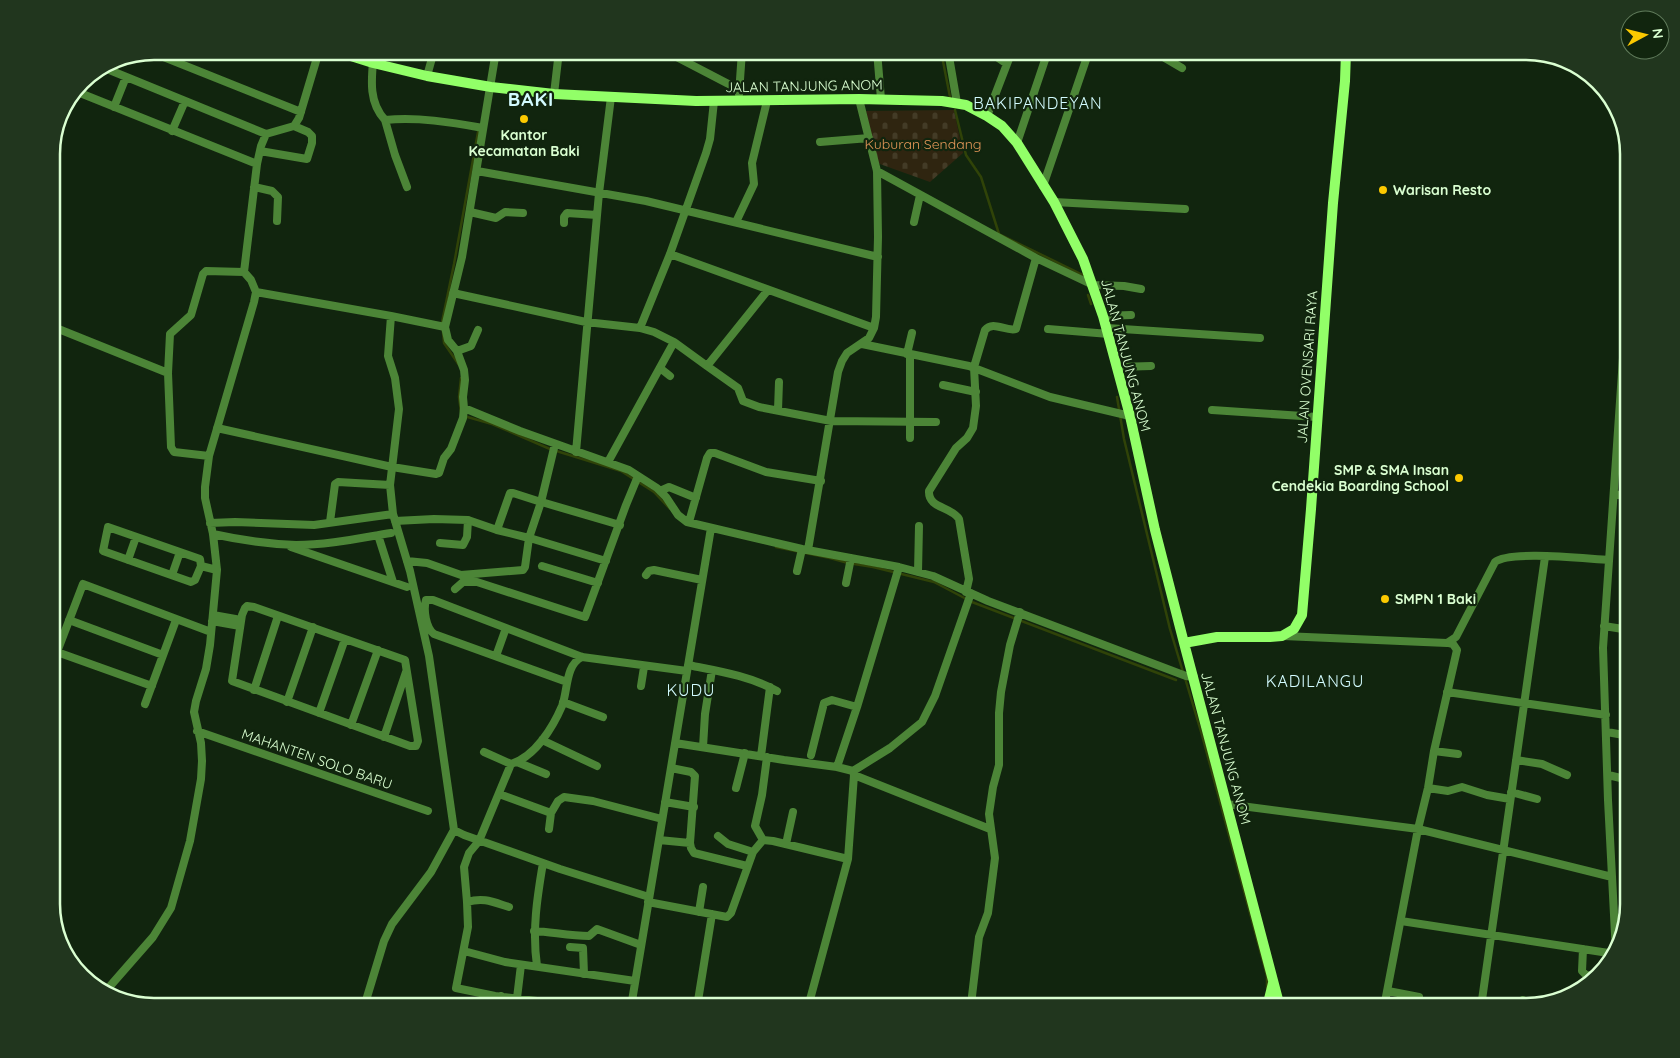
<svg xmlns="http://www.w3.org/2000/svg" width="1680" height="1058" font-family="Quicksand,sans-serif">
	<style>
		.cemetery { fill: url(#cemetery-stones) }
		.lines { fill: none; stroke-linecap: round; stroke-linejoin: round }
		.stream { stroke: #304308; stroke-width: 2.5 }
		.street { stroke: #4c8537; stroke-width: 8 }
		.secondary { stroke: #92ff68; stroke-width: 10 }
		.poi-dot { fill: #fcc900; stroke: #11250e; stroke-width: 2 }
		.labels { text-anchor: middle; stroke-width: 4.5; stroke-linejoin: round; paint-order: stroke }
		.street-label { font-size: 14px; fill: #daffd1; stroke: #11250e }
		.poi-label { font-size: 14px; font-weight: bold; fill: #daffd1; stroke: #11250e; text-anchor: start }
		.park-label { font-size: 14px; fill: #e39759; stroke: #11250e }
		.quarter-label { font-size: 16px; letter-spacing: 1px; fill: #d3fcff; stroke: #11250e }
		.district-label { font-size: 19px; font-weight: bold; letter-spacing: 1px; fill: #d3fcff; stroke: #11250e }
		.rim { fill: none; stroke: #daffd1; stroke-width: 2.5 }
	</style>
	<defs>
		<pattern id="cemetery-stones" width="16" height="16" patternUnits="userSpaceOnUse" patternTransform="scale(1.25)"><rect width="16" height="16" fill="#2f2510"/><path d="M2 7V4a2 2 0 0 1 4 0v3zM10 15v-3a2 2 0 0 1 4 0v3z" fill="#433b26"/></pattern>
	</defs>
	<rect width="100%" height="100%" fill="#11250e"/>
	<path class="cemetery" d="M 954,110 L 963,153 L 930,182 L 877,163 L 866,111 Z"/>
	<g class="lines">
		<path class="stream" d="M 941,51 L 950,97
			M 955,110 L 966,155 L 981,177 L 999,234 L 1083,275
			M 1088,295 L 1091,304
			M 459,365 L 444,343 L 442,322 L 454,264 L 478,132
			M 1117,397 L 1124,439 L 1170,629 L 1183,672
			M 461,412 L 459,397 L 461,378
			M 464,416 L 492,424 L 550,449 L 621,471 L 654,492 L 670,509
			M 776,547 L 830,558 L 848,563 L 873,567 L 934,582 L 972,602 L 1176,680
			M 1185,678 L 1202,735 L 1267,976 L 1267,988"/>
		<path class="street" d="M 319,51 L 299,118 L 294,126 L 266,134 L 261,146 L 257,164 L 244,272 L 251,280 L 256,292 L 391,316 L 445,327
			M 374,51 C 372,75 367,101 385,120 C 418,117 450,122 483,128
			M 496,51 L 462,257 L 445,327 L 448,340 L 457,351 L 464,370 L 465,380 L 463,397 L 464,408 L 520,431 L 629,470 L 657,488 L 666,497 L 678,515 L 687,522 L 802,549 L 899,567 L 933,576 L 988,601 L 1186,676 L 1194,677
			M 665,51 L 740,90
			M 877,51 L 881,99
			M 948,51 L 957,103
			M 988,51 L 1007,64
			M 1153,51 L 1182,68
			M 151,52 L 301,112
			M 102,67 L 266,134
			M 427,76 L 434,51
			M 75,91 L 257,164
			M 554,94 L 559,51
			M 739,94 L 742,51
			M 114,107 L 126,77
			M 987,116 L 1012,51
			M 385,120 L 395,155 L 407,187
			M 172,131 L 185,101
			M 820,142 L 869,138
			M 1017,143 L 1048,51
			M 260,151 L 307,159 L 312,143 L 312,136 L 308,132 L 294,126
			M 477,171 L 646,201 L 878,257
			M 877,171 L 1036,258 L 1093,285 L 1124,286 L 1141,289
			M 1043,186 L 1089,51
			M 254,187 L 272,191 L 278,197 L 277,221
			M 1054,202 L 1185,209
			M 470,212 L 496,218 L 505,212 L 523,213
			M 736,222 L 754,184 L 752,163 L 767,101
			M 914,222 L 920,195
			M 564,223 L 564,217 L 567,213 L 597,215
			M 670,254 L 874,328
			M 453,293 L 586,322 L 640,328 L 654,332 L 674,342 L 707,366 L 768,290
			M 1103,316 L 1131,315
			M 51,326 L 168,373
			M 640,328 L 670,254 L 706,153 L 710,139 L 714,101
			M 1107,328 L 1260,338
			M 1048,329 L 1109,334
			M 862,344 L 969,366 L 1050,397 L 1130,416
			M 457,351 L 471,346 L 478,330
			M 907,354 L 912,333
			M 707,366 L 738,388 L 743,401 L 759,407 L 831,421 L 936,422
			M 1118,367 L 1151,366
			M 660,368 L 670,376
			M 943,385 L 976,392
			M 778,410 L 779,382
			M 1212,410 L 1317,417
			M 217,428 L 392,467 L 436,474 L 439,473 L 444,458 L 451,449 L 463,418 L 464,408
			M 910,438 L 910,354
			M 576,452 L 599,193 L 611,97
			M 209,456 L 174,452 L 171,447 L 168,373 L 170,334 L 191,315 L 203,274 L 206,271 L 244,272
			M 608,462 L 674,342
			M 660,491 L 669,487 L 696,498
			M 1614,494 L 1629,497
			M 545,503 L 620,525
			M 393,514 L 410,571 L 429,656 L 454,830 L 464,835 L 560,869 L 649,897
			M 395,521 L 434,519 L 468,520 L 497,530 L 510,493 L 513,493 L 541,502
			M 330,522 L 335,484 L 338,482 L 390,485
			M 689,522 L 707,458 L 710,453 L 715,453 L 766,472 L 821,481
			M 210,523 L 235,522 L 314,525 L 393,514 L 390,485 L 399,409 L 395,378 L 388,356 L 391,316
			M 497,530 L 529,538
			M 213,534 C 240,540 268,544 296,545 C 328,545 360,538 391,533
			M 378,535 L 393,582
			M 533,539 L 606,561
			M 440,543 L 463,545 L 467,537 L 468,520
			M 291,547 L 407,587
			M 808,550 L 838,372 L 842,361 L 847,353 L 869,338 L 874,328 L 876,317 L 878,237 L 877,171 L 859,99
			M 128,560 L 136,537
			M 407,561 L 427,563 L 461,575 L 523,570 L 525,567 L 529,538 L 541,502 L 555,444
			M 201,566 L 195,580 L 191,582 L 103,551 L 108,527 L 200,559 L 201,566 L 217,570
			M 542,566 L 598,583
			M 797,571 L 802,549
			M 918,572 L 919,526
			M 172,575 L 180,552
			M 646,575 L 649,571 L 654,570 L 702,580
			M 846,583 L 851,558
			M 455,589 L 463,582 L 477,582 L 585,617 L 626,505 L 638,476
			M 966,592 L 969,579 L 959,519 C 951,506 928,509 929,491 L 956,448 L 967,438 L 973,428 L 976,406 L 974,367 L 985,330 C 993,320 1006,332 1016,329 L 1036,258
			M 247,606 L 254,607 L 405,660 L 418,741 L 416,746 L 410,746 L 232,681 L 242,615 L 245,608 Z
			M 213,615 L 241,620
			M 69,620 L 163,655
			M 212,621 L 240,626
			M 1604,626 L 1629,630
			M 1283,636 L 1447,643 L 1456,637 L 1495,562 C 1510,550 1587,559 1609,560
			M 496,656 L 506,628
			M 688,665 C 718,671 750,676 777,691
			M 567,682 L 434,634 C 426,628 423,610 426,600 L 433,600 L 582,657 L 687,671
			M 152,686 L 57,652 L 83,584 L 211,632
			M 641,686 L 644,667
			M 254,690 L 278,616
			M 1447,692 L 1606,715
			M 287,702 L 313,627
			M 563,702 L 603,717
			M 145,704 L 176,620
			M 319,713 L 345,639
			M 351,725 L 378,650
			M 197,731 L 428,811
			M 1607,732 L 1629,736
			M 384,737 L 406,672
			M 542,740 L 597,766
			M 675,743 L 784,760 L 837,767 L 853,771
			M 703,747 L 705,714 L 712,670
			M 1434,751 L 1458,754
			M 484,752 L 511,764
			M 811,755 L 824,703 L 832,700 L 857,707
			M 761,756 L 770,687
			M 1516,760 L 1542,764 L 1567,775
			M 517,762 L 546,774
			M 837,767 L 857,707 L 899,567
			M 854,775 L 990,829
			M 1608,775 L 1629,780
			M 736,788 L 745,753
			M 1428,788 L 1448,791 L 1462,787 L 1487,795 L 1510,799
			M 1511,792 L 1537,799
			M 499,794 L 551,813 L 558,801 L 564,797 L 593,801 L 662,819
			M 665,802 L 694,807
			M 1226,804 L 1418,829 L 1612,877
			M 549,829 L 551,813
			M 718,836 L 728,844 L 753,852
			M 659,840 L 690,843 L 695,776 L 691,772 L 671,768
			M 763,840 L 755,826 L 762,795 L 767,757
			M 690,843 L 691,848 L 694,853 L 747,866
			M 786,844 L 793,812
			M 467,902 C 484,897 493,902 509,907
			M 648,902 L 727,917 L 731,913 L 753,852 L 763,840 L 773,841 L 848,859 L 854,775 L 853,771 L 890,748 L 922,722 L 935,696 L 971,593
			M 699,912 L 703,887
			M 1401,921 L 1615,954
			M 534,931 C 552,932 570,936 589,936 L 597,929 L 641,945
			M 570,947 L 583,948 L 584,974
			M 1583,949 L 1582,971 L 1586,975 L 1594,976
			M 464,951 L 505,962 L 635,981
			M 1616,953 L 1608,800 L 1603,648 L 1629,271
			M 537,966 C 532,931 537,898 543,863
			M 1388,991 L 1419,997
			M 104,993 L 153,937 L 171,908 L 190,841 L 201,779 L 202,761 L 201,743 L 194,712 L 196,701 L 206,669 L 210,645 L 217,570 L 213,534 L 205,498 L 205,487 L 209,456 L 254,302 L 256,292
			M 517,998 L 521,965
			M 537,1001 L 495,996 L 456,988 L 468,927 L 467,902 L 464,867 L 469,853 L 479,841 L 511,764 C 535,757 553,727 562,706 C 568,691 565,665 582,657
			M 1482,1003 L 1512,1007
			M 364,1007 L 384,941 L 392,924 L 431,872 L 454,830
			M 499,1007 L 501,996
			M 631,1007 L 711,528
			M 697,1007 L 712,914
			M 808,1007 L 848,859
			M 973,1007 L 972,996 L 979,937 L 988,913 L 995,858 L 989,814 L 993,787 L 999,765 L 999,713 L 1001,692 L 1010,645 L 1020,612
			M 1384,1007 L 1418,829 L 1428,788 L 1434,751 L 1457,650 L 1453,644 L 1449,643
			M 1481,1007 L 1545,557
			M 1521,1007 L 1523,1000"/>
		<path class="secondary" d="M 335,51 L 373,63 L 427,76 L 491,87 L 554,94 L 696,101 L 859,99 L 942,101 L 966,105 L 987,116 L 1002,126 L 1017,143 L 1054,202 L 1083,259 L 1103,316 L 1130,416 L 1155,530 L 1184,643 L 1280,1007
			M 1184,643 L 1217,637 L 1270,637 L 1282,636 L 1294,629 L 1302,615 L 1311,509 L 1333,203 L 1345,81 L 1346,51
			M 1267,1007 L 1273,983"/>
	</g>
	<g class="poi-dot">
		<circle cx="524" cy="119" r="5"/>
		<circle cx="1383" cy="190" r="5"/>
		<circle cx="1459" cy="478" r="5"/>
		<circle cx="1385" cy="599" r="5"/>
	</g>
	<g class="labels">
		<g class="street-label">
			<text transform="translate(804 86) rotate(-1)" y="5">JALAN TANJUNG ANOM</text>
			<text transform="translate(1126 355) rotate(75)" y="5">JALAN TANJUNG ANOM</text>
			<text transform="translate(1307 367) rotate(-86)" y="5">JALAN OVENSARI RAYA</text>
			<text transform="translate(1226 748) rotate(75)" y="5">JALAN TANJUNG ANOM</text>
			<text transform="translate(317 759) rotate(19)" y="5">MAHANTEN SOLO BARU</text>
		</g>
		<g class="poi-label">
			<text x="524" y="140" text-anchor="middle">Kantor<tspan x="524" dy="16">Kecamatan Baki</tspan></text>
			<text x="1393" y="195">Warisan Resto</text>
			<text x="1449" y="475" text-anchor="end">SMP &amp; SMA Insan<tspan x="1449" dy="16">Cendekia Boarding School</tspan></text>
			<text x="1395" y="604">SMPN 1 Baki</text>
		</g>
		<g class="park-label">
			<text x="923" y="149">Kuburan Sendang</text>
		</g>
		<g class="quarter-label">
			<text x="1038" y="109">BAKIPANDEYAN</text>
			<text x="1315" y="687">KADILANGU</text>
			<text x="691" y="696">KUDU</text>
		</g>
		<g class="district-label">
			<text x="531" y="106">BAKI</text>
		</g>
	</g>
	<path d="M0 0H1680V1058H0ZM154 60H1526A94 94 0 0 1 1620 154V904A94 94 0 0 1 1526 998H154A94 94 0 0 1 60 904V154A94 94 0 0 1 154 60Z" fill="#21361e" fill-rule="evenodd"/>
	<path class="rim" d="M154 60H1526A94 94 0 0 1 1620 154V904A94 94 0 0 1 1526 998H154A94 94 0 0 1 60 904V154A94 94 0 0 1 154 60Z"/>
	<g transform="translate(1645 35) rotate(83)"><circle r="24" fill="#11250e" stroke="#617c5c"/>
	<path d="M0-4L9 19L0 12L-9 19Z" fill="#fcc900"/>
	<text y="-8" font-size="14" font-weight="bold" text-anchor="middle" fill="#daffd1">N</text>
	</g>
</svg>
